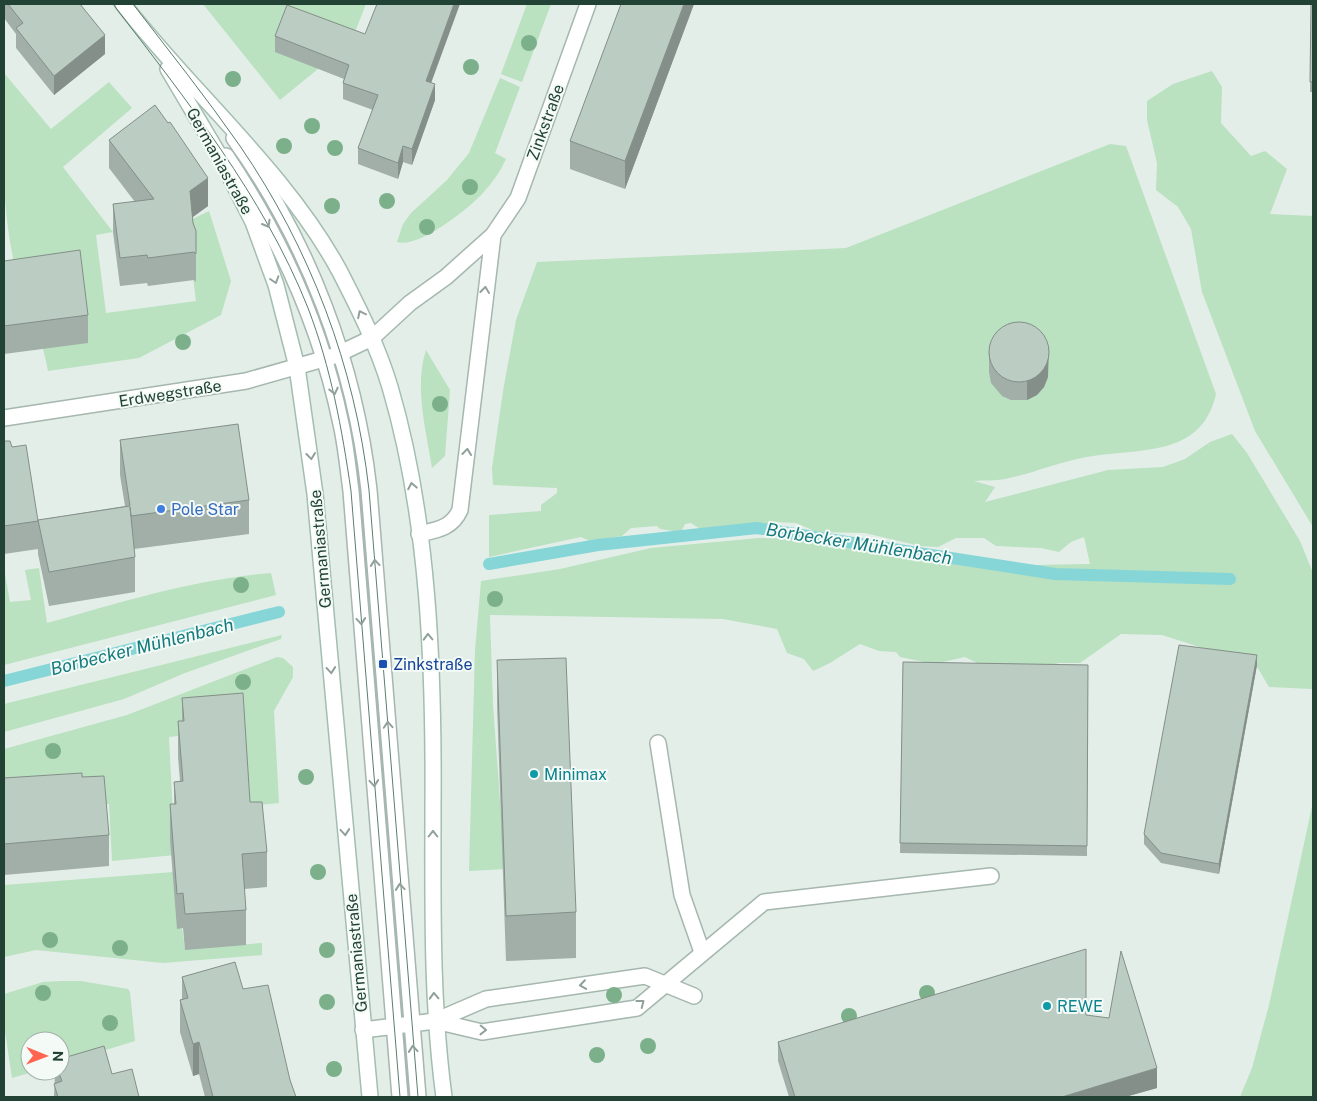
<svg xmlns="http://www.w3.org/2000/svg" width="1317" height="1101" font-family="'Public Sans',sans-serif">
	<style>
		.green { fill: #bae1c0 }
		.lines { fill: none; stroke-linecap: round; stroke-linejoin: round }
		.stream { stroke: #86d6d8; stroke-width: 12 }
		.lane-casing { stroke: #a5b7af; stroke-width: 18 }
		.street-casing { stroke: #a5b7af; stroke-width: 18 }
		.secondary-casing { stroke: #a3beb1; stroke-width: 18 }
		.lane { stroke: #fff; stroke-width: 15 }
		.street { stroke: #fff; stroke-width: 15 }
		.secondary { stroke: #fff; stroke-width: 15 }
		.tram { stroke: #5b7d70; stroke-width: 1 }
		.tree { fill: #7bb08a }
		.wall { fill: #a1afa8 }
		.shaded-wall { fill: #838f88 }
		.building { fill: #bbccc3; stroke: #838f88 }
		.oneway { stroke: #90a09a }
		.shop-dot { fill: #3f7fe0; stroke: #f4faf6; stroke-width: 2 }
		.transit-dot { fill: #1a4fb4; stroke: #f4faf6; stroke-width: 2 }
		.culture-dot { fill: #0f9aa8; stroke: #f4faf6; stroke-width: 2 }
		.labels { text-anchor: middle; stroke-width: 4; stroke-linejoin: round; paint-order: stroke }
		.street-label { font-size: 16px; fill: #214235; stroke: #f4faf6 }
		.shop-label { font-size: 16px; fill: #366cbe; stroke: #f4faf6; text-anchor: start }
		.transit-label { font-size: 16px; fill: #164399; stroke: #f4faf6; text-anchor: start }
		.culture-label { font-size: 16px; fill: #0d838f; stroke: #f4faf6; text-anchor: start }
		.water-label { font-size: 18px; font-style: italic; fill: #147a7e; stroke: #f4faf6 }
	</style>
	<rect width="100%" height="100%" fill="#e3eee8"/>
	<path class="green" d="M 203,4 L 366,4 L 351,42 L 280,100 Z
		M 527,4 L 551,4 L 522,82 L 501,74 Z
		M 1212,71 L 1222,87 L 1221,123 L 1251,156 L 1265,151 L 1287,169 L 1270,214 L 1313,216 L 1313,527 L 1255,431 L 1202,292 L 1191,229 L 1178,207 L 1156,190 L 1157,163 L 1147,120 L 1147,101 L 1173,84 Z
		M 4,73 L 51,129 L 109,82 L 132,108 L 63,167 L 113,232 L 96,235 L 106,313 L 196,301 L 186,222 L 209,211 L 231,281 L 221,315 L 139,358 L 48,371 C 42,333 23,299 14,262 C 0,200 4,137 4,73 Z
		M 500,78 L 520,87 L 495,153 L 506,159 C 500,172 492,183 482,194 C 468,209 418,249 397,242 L 403,224 L 411,213 L 447,180 L 469,153 Z
		M 1110,144 L 1126,146 L 1216,394 C 1201,461 1133,447 1082,458 C 1056,463 1031,474 1005,479 C 995,481 984,480 974,481 L 995,487 L 985,502 L 1108,470 L 1163,467 L 1185,459 L 1210,442 L 1232,434 L 1247,453 L 1300,541 L 1313,573 L 1312,689 L 1269,687 L 1256,665 L 1162,635 L 1121,634 L 1080,663 L 1059,663 L 1035,670 L 983,666 L 965,657 L 934,664 L 900,657 L 896,652 L 879,651 L 860,644 L 830,663 L 813,671 L 804,659 L 787,653 L 777,629 L 723,619 L 490,615 L 493,705 L 505,869 L 469,871 L 475,650 L 481,581 L 560,569 L 651,548 L 759,538 L 804,539 L 888,552 L 1035,565 L 1090,564 L 1084,537 L 1071,542 L 1059,552 L 1041,548 L 996,546 L 984,538 L 956,538 L 938,547 L 920,546 L 865,533 L 817,532 L 796,523 L 775,522 C 757,538 741,535 720,532 C 707,530 701,531 691,523 L 685,524 L 681,532 L 660,529 L 657,526 L 631,528 L 622,536 L 590,541 L 581,537 L 489,557 L 489,515 L 541,511 L 541,505 L 557,493 L 557,488 L 493,485 L 492,468 L 503,391 L 516,320 L 537,262 L 846,248 Z
		M 426,350 L 450,390 L 445,456 L 432,468 C 426,430 414,387 426,350 Z
		M 4,568 L 10,602 L 31,600 L 25,570 L 39,568 L 47,623 C 121,602 195,579 271,573 L 276,595 L 4,665 Z
		M 282,635 L 281,639 L 185,673 L 124,699 L 4,732 L 4,704 Z
		M 277,657 L 283,658 L 293,667 L 293,677 L 274,711 L 279,803 L 248,806 L 243,729 L 169,737 L 175,855 L 112,861 L 109,804 L 4,811 L 4,749 L 127,715 Z
		M 1313,802 L 1313,1097 L 1240,1097 L 1252,1068 L 1269,1005 Z
		M 174,872 L 185,949 L 262,943 L 262,955 L 163,963 L 36,950 L 4,957 L 4,885 Z
		M 62,981 L 81,981 L 128,989 L 130,992 L 135,1041 L 60,1064 L 60,1041 L 30,1041 L 30,1071 L 36,1071 L 12,1078 L 4,1025 L 4,994 L 43,982 Z"/>
	<g class="lines">
		<path class="stream" d="M 489,564 L 598,545 L 757,528 L 1055,574 L 1230,579
			M 4,681 L 279,612"/>
		<defs>
			<path id="lane" d="M 234,138 C 308,241 355,364 369,490 L 418,1097
				M 226,156 C 281,238 321,327 341,424 C 346,446 348,469 351,491 L 400,1097
				M 658,743 L 682,895 L 702,952
				M 435,1021 L 482,1032 L 637,1008 L 764,902 L 991,876
				M 363,1030 L 435,1021 L 486,999 L 645,976 L 694,996"/>
			<path id="street" d="M 4,418 L 246,381 L 334,356 L 372,338 L 410,303 L 446,277 L 493,235 L 518,198 L 588,4
				M 419,534 C 437,530 452,528 460,510 L 493,235"/>
			<path id="secondary" d="M 123,4 C 192,93 287,173 340,272 C 359,309 378,347 390,387 C 429,519 434,669 433,806 C 433,903 431,1000 444,1097
				M 168,69 L 219,155 L 253,222 L 276,285 L 297,367 L 315,494 L 370,1097"/>
		</defs>
		<use href="#lane" class="lane-casing"/>
		<use href="#street" class="street-casing"/>
		<use href="#secondary" class="secondary-casing"/>
		<use href="#lane" class="lane"/>
		<use href="#street" class="street"/>
		<use href="#secondary" class="secondary"/>
		<path class="tram" d="M 113,4 C 186,100 263,195 308,308 C 331,368 342,429 351,491 L 400,1097
			M 133,4 C 169,51 206,97 240,146 C 310,248 355,366 369,490 L 418,1097"/>
	</g>
	<g class="tree">
		<circle cx="529" cy="43" r="8"/>
		<circle cx="471" cy="67" r="8"/>
		<circle cx="233" cy="79" r="8"/>
		<circle cx="312" cy="126" r="8"/>
		<circle cx="284" cy="146" r="8"/>
		<circle cx="335" cy="148" r="8"/>
		<circle cx="470" cy="187" r="8"/>
		<circle cx="387" cy="201" r="8"/>
		<circle cx="332" cy="206" r="8"/>
		<circle cx="427" cy="227" r="8"/>
		<circle cx="183" cy="342" r="8"/>
		<circle cx="440" cy="404" r="8"/>
		<circle cx="241" cy="585" r="8"/>
		<circle cx="495" cy="599" r="8"/>
		<circle cx="243" cy="682" r="8"/>
		<circle cx="53" cy="751" r="8"/>
		<circle cx="306" cy="777" r="8"/>
		<circle cx="318" cy="872" r="8"/>
		<circle cx="50" cy="940" r="8"/>
		<circle cx="120" cy="948" r="8"/>
		<circle cx="327" cy="950" r="8"/>
		<circle cx="43" cy="993" r="8"/>
		<circle cx="927" cy="993" r="8"/>
		<circle cx="614" cy="995" r="8"/>
		<circle cx="327" cy="1002" r="8"/>
		<circle cx="849" cy="1016" r="8"/>
		<circle cx="110" cy="1023" r="8"/>
		<circle cx="648" cy="1046" r="8"/>
		<circle cx="597" cy="1055" r="8"/>
		<circle cx="334" cy="1069" r="8"/>
	</g>
	<path class="wall" d="M 4,4 L 80,4 L 105,54 L 54,95 L 16,48 L 16,34 L 4,18 Z
		M 694,4 L 625,189 L 570,169 L 570,141 Z
		M 1311,4 L 1313,4 L 1313,92 L 1310,92 Z
		M 365,34 L 431,83 L 435,100 L 412,165 L 403,162 L 398,179 L 358,164 L 358,148 L 373,110 L 343,99 L 343,83 L 344,79 L 275,52 L 275,36 Z
		M 168,123 L 208,206 L 193,217 L 193,223 L 196,231 L 196,282 L 194,280 L 148,286 L 147,283 L 120,286 L 113,232 L 113,204 L 135,202 L 109,168 L 109,140 Z
		M 4,261 L 88,315 L 88,343 L 4,354 Z
		M 989,353 L 1048,377 L 1044,387 L 1037,395 L 1027,400 L 1011,400 L 1002,396 L 991,383 L 989,372 Z
		M 120,440 L 249,500 L 249,534 L 134,549 L 135,557 L 135,592 L 49,606 L 38,554 L 38,520 L 125,506 L 120,475 Z
		M 4,441 L 12,447 L 38,521 L 38,549 L 4,554 Z
		M 497,660 L 576,912 L 576,958 L 506,961 L 497,706 Z
		M 903,662 L 1088,665 L 1087,856 L 900,853 Z
		M 1257,665 L 1219,874 L 1161,863 L 1144,844 L 1144,834 Z
		M 182,698 L 250,802 L 267,852 L 267,887 L 244,889 L 246,910 L 246,945 L 185,950 L 183,928 L 177,929 L 170,840 L 170,804 L 174,804 L 174,782 L 180,781 L 178,757 L 178,721 L 182,721 Z
		M 82,777 L 109,835 L 109,866 L 4,875 L 4,778 Z
		M 182,977 L 243,989 L 290,1080 L 296,1097 L 205,1097 L 199,1074 L 193,1076 L 180,1032 L 180,1000 L 182,999 Z
		M 1086,1015 L 1157,1088 L 1125,1097 L 789,1097 L 778,1061 L 778,1042 Z
		M 55,1071 L 112,1074 L 139,1097 L 54,1097 Z"/>
	<path class="shaded-wall" d="M 454,4 L 460,4 L 426,97 L 426,81 Z
		M 684,4 L 694,4 L 625,189 L 625,161 Z
		M 105,35 L 105,54 L 54,95 L 54,76 Z
		M 435,84 L 435,100 L 412,165 L 412,149 Z
		M 403,146 L 403,162 L 398,179 L 398,163 Z
		M 208,178 L 208,206 L 190,219 L 190,191 Z
		M 1049,347 L 1048,377 L 1044,387 L 1037,395 L 1027,400 L 1027,381 Z
		M 1257,655 L 1257,665 L 1219,874 L 1219,864 Z
		M 199,1042 L 199,1074 L 193,1076 L 193,1044 Z
		M 1157,1068 L 1157,1088 L 1125,1097 L 1062,1097 Z"/>
	<path class="building" d="M 8,4 L 80,4 L 105,35 L 54,76 L 16,28 L 23,23 Z
		M 377,4 L 454,4 L 426,81 L 435,84 L 412,149 L 403,146 L 398,163 L 358,148 L 378,95 L 343,83 L 349,65 L 275,36 L 287,5 L 365,34 Z
		M 621,4 L 684,4 L 625,161 L 570,141 Z
		M 1311,4 L 1313,4 L 1313,82 L 1310,82 Z
		M 155,105 L 168,123 L 170,122 L 208,178 L 190,191 L 193,223 L 196,231 L 196,254 L 194,252 L 148,258 L 147,255 L 120,258 L 113,204 L 154,199 L 109,140 Z
		M 80,250 L 88,315 L 4,326 L 4,261 Z
		M989 352a30 30 0 1 1 60 0a30 30 0 1 1-60 0Z
		M 238,424 L 249,500 L 131,516 L 130,507 L 135,557 L 49,572 L 38,520 L 130,506 L 120,440 Z
		M 4,441 L 10,441 L 12,447 L 26,445 L 38,521 L 4,526 Z
		M 1179,645 L 1257,655 L 1219,864 L 1161,853 L 1144,834 Z
		M 566,658 L 576,912 L 506,916 L 497,660 Z
		M 903,662 L 1088,665 L 1087,846 L 900,843 Z
		M 243,693 L 250,802 L 262,802 L 267,852 L 242,854 L 246,910 L 185,914 L 183,893 L 177,894 L 170,804 L 176,804 L 174,782 L 183,781 L 178,721 L 184,721 L 182,698 Z
		M 82,773 L 82,777 L 104,776 L 109,835 L 4,844 L 4,778 Z
		M 1086,949 L 1086,1015 L 1109,1018 L 1121,951 L 1157,1068 L 1062,1097 L 795,1097 L 778,1042 Z
		M 235,962 L 243,989 L 268,985 L 290,1080 L 296,1097 L 213,1097 L 199,1042 L 193,1044 L 180,1000 L 188,998 L 182,977 Z
		M 104,1046 L 112,1074 L 132,1069 L 139,1097 L 58,1097 L 54,1084 L 62,1081 L 58,1071 L 60,1071 L 60,1059 Z"/>
	<defs><path id="oneway-chevron" d="M-2-3.5L2.5 0L-2 3.5" fill="none" stroke-width="1.6" stroke-linecap="round" stroke-linejoin="round" transform="scale(1.25)"/></defs>
	<g class="oneway">
		<use href="#oneway-chevron" transform="translate(267 224) rotate(60)"/>
		<use href="#oneway-chevron" transform="translate(275 280) rotate(72)"/>
		<use href="#oneway-chevron" transform="translate(485 290) rotate(-83)"/>
		<use href="#oneway-chevron" transform="translate(361 314) rotate(-116)"/>
		<use href="#oneway-chevron" transform="translate(334 391) rotate(77)"/>
		<use href="#oneway-chevron" transform="translate(467 452) rotate(-84)"/>
		<use href="#oneway-chevron" transform="translate(311 456) rotate(83)"/>
		<use href="#oneway-chevron" transform="translate(412 486) rotate(-101)"/>
		<use href="#oneway-chevron" transform="translate(375 563) rotate(-95)"/>
		<use href="#oneway-chevron" transform="translate(361 621) rotate(85)"/>
		<use href="#oneway-chevron" transform="translate(428 637) rotate(-92)"/>
		<use href="#oneway-chevron" transform="translate(331 670) rotate(85)"/>
		<use href="#oneway-chevron" transform="translate(388 725) rotate(-94)"/>
		<use href="#oneway-chevron" transform="translate(374 783) rotate(85)"/>
		<use href="#oneway-chevron" transform="translate(345 832) rotate(85)"/>
		<use href="#oneway-chevron" transform="translate(433 834) rotate(-90)"/>
		<use href="#oneway-chevron" transform="translate(400 887) rotate(-95)"/>
		<use href="#oneway-chevron" transform="translate(583 985) rotate(172)"/>
		<use href="#oneway-chevron" transform="translate(434 996) rotate(-92)"/>
		<use href="#oneway-chevron" transform="translate(641 1003) rotate(-38)"/>
		<use href="#oneway-chevron" transform="translate(483 1030) rotate(1)"/>
		<use href="#oneway-chevron" transform="translate(413 1049) rotate(-95)"/>
	</g>
	<circle class="shop-dot" cx="161" cy="509" r="5"/>
	<rect class="transit-dot" x="378" y="659" width="10" height="10" rx="2.5"/>
	<g class="culture-dot">
		<circle cx="534" cy="774" r="5"/>
		<circle cx="1047" cy="1006" r="5"/>
	</g>
	<g class="labels">
		<g class="street-label">
			<text transform="translate(545 122) rotate(-70)" y="6">Zinkstraße</text>
			<text transform="translate(220 161) rotate(61)" y="6">Germaniastraße</text>
			<text transform="translate(170 393) rotate(-9)" y="6">Erdwegstraße</text>
			<text transform="translate(320 549) rotate(-95)" y="6">Germaniastraße</text>
			<text transform="translate(356 953) rotate(-95)" y="6">Germaniastraße</text>
		</g>
		<g class="shop-label">
			<text x="171" y="515">Pole Star</text>
		</g>
		<g class="transit-label">
			<text x="393" y="670">Zinkstraße</text>
		</g>
		<g class="culture-label">
			<text x="544" y="780">Minimax</text>
			<text x="1057" y="1012">REWE</text>
		</g>
		<g class="water-label">
			<text transform="translate(859 544) rotate(9)" y="6">Borbecker Mühlenbach</text>
			<text transform="translate(142 647) rotate(-14)" y="6">Borbecker Mühlenbach</text>
		</g>
	</g>
	<rect width="1317" height="1101" fill="none" stroke="#214235" stroke-width="10"/>
	<g transform="translate(45 1056) rotate(91)"><circle r="24" fill="#f4faf6" stroke="#a0b0a9"/>
	<path d="M0-4L9 19L0 12L-9 19Z" fill="#ff6550"/>
	<text y="-8" font-size="14" font-weight="bold" text-anchor="middle" fill="#214235">N</text>
	</g>
</svg>
